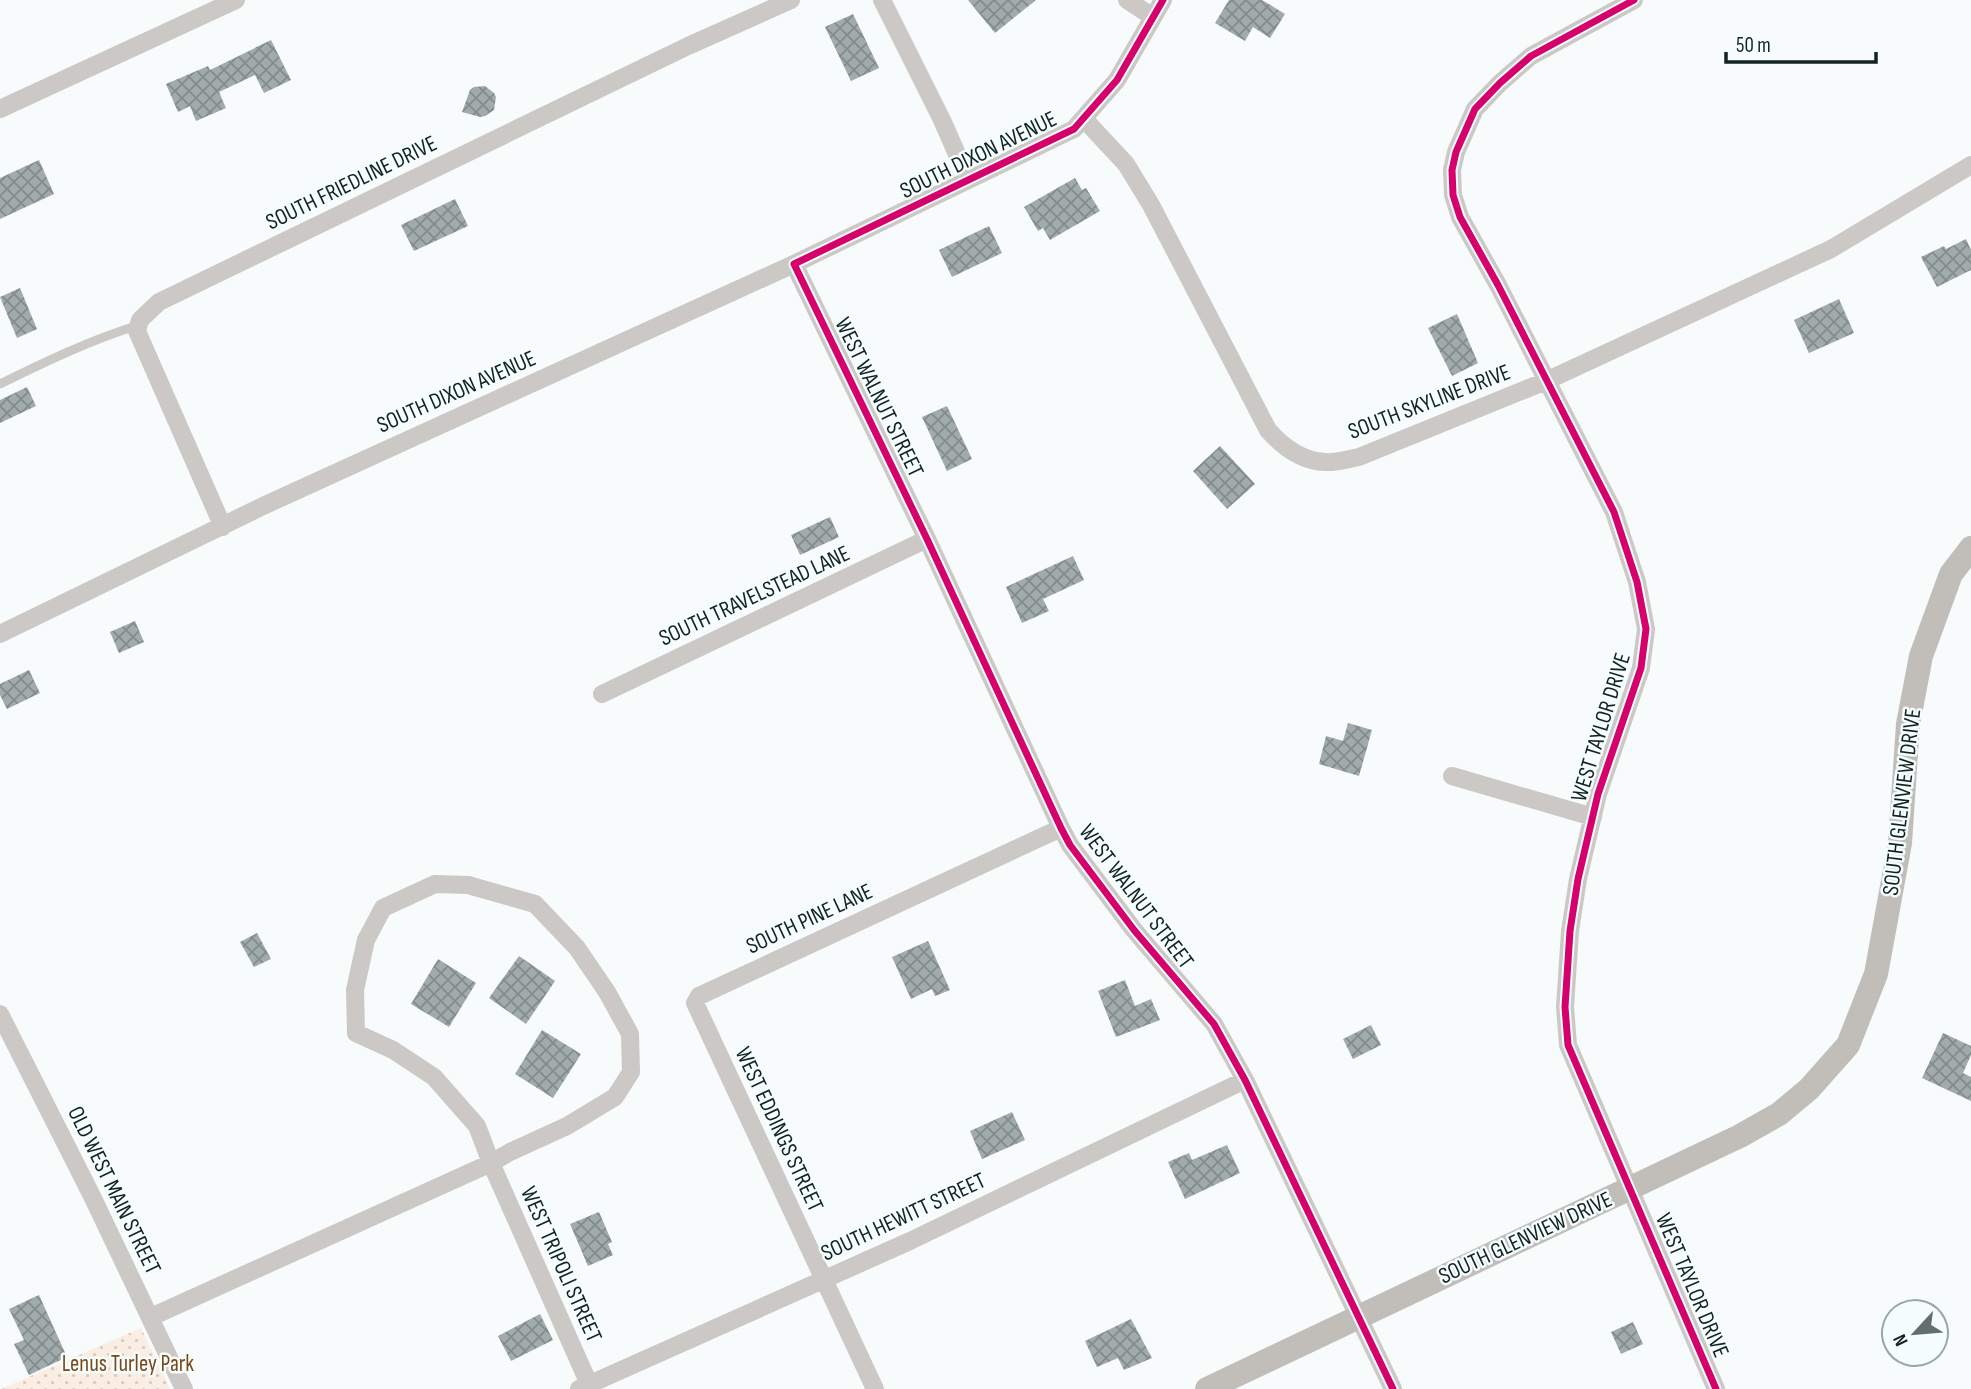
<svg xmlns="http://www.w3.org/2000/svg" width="1971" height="1389" font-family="'Sofia Sans Condensed',sans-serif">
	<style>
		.grass { fill: url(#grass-dots) }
		.building { fill: url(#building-cross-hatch) }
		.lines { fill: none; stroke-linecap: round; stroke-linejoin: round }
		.lane { stroke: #cbc8c5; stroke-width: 9 }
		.street { stroke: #cbc8c5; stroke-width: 18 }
		.secondary { stroke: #c1beba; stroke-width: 24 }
		.cycleway-casing { stroke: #f5fdfd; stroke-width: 11 }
		.cycleway { stroke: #d6006c; stroke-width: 7 }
		.labels { text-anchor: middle; stroke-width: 5; stroke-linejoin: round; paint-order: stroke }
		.street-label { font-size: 23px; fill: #132323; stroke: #f5fdfd }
		.park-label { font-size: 23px; fill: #7b481c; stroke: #f5fdfd }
	</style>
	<defs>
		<pattern id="grass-dots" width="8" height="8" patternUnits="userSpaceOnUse" patternTransform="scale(1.75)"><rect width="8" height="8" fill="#faede3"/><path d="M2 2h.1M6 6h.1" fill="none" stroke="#d5cbc2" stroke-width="1.8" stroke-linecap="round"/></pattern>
		<pattern id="building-cross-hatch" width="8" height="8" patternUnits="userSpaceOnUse" patternTransform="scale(1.75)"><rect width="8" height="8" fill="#a2abab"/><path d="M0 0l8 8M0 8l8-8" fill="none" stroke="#838b8b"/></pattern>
	</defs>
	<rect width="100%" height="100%" fill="#f7fbfb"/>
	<path class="grass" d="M 141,1328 L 170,1389 L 1,1389 Z"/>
	<path class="building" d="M 968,0 L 1036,0 L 995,33 Z
		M 1229,0 L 1262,0 L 1285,14 L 1270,38 L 1253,27 L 1245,41 L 1215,23 Z
		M 853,14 L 879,68 L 851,81 L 825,27 Z
		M 271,40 L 291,80 L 264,93 L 255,75 L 219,92 L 226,108 L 196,121 L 190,106 L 178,112 L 166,84 L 208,66 L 210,70 Z
		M 485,86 L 494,93 L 496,97 L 494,110 L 485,116 L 480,117 L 462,112 L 470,90 L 474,87 Z
		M 39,160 L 54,194 L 0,219 L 0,178 Z
		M 1075,178 L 1082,190 L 1086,188 L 1100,211 L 1050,240 L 1043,228 L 1038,231 L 1024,207 Z
		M 455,199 L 468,226 L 414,251 L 401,225 Z
		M 989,226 L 1002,253 L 952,277 L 939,250 Z
		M 1966,239 L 1971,250 L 1971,270 L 1937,287 L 1921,257 L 1944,246 L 1946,249 Z
		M 20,288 L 37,329 L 17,338 L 0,297 Z
		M 1839,299 L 1854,333 L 1809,353 L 1794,320 Z
		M 1457,314 L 1478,363 L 1452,376 L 1428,328 Z
		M 27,387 L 36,406 L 0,423 L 0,400 Z
		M 947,406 L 972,459 L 947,471 L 922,417 Z
		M 1220,446 L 1255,484 L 1227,509 L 1193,471 Z
		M 830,517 L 839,537 L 800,555 L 791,535 Z
		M 1073,556 L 1084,580 L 1043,599 L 1049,611 L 1022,623 L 1006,587 Z
		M 135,621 L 144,642 L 119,653 L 110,632 Z
		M 29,670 L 40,693 L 7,709 L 0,695 L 0,684 Z
		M 1348,723 L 1372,730 L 1359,776 L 1319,764 L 1326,736 L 1343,741 Z
		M 257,933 L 271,959 L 254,967 L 240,942 Z
		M 928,941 L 950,990 L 935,996 L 932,989 L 911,999 L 892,957 Z
		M 519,956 L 555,981 L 526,1024 L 489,998 Z
		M 438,959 L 476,983 L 449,1027 L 411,1004 Z
		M 1125,980 L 1135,1006 L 1151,999 L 1160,1020 L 1116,1037 L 1098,991 Z
		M 1371,1025 L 1381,1045 L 1353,1059 L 1343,1039 Z
		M 542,1030 L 581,1054 L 553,1098 L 515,1074 Z
		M 1943,1033 L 1971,1046 L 1971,1055 L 1963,1073 L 1971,1077 L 1971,1101 L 1922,1078 Z
		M 1012,1112 L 1025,1140 L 982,1159 L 970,1131 Z
		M 1227,1145 L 1240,1173 L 1185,1199 L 1168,1162 L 1189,1153 L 1192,1160 Z
		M 599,1212 L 612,1242 L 608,1244 L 613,1255 L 588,1266 L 570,1224 Z
		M 39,1295 L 67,1357 L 29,1375 L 14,1344 L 24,1340 L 9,1309 Z
		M 540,1314 L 553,1340 L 511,1361 L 498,1336 Z
		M 1131,1319 L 1152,1358 L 1124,1370 L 1118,1358 L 1097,1367 L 1085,1341 Z
		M 1633,1322 L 1643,1344 L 1621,1354 L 1611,1332 Z"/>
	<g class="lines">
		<path class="lane" d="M 0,384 C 45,362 90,340 139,325"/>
		<path class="street" d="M 882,0 L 942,120 L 968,179
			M 1127,0 L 1153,17
			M 1634,0 L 1531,56 L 1500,83 L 1475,109 L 1456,152 L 1452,170 L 1453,195 L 1460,217 L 1498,285 L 1614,512 L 1637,582 L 1646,629 L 1641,668 L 1598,794 L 1578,879 L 1570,931 L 1565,1007 L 1568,1045 L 1716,1389
			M 0,109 L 236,0
			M 1084,119 L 1126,164 L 1151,205 L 1268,430 C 1282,446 1302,461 1325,462 C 1336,463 1348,459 1359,457 L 1546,381 L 1831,249 L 1971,165
			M 794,264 L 927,539 L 1061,828 L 1070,845 L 1134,930 L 1214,1024 L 1245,1080 L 1393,1389
			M 223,527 L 137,331 L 140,320 L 159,302 L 688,46 L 791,0
			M 0,634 L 263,506 L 794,264 L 1074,129 L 1117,80 L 1163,0
			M 602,694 L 927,539
			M 1452,776 L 1593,817
			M 435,884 L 468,885 L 535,904 L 577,948 L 607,992 L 630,1034 L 631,1072 L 615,1097 L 567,1126 L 510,1152 L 491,1163 L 477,1126 L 434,1077 L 393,1050 L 356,1033 L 355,990 L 366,940 L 383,908 Z
			M 0,1014 L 92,1196 L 184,1389
			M 151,1317 L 491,1163 L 589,1384
			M 579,1389 L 910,1241 L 1245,1080
			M 875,1389 L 695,1003 L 699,996 L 1061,828"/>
		<path class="secondary" d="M 1207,1389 L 1740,1136 L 1779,1114 L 1809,1089 L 1848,1045 L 1876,974 L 1900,843 L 1908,724 L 1921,656 L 1951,574 L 1971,548"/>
		<defs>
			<path id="cycleway" d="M 1163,0 L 1117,80 L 1074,129 L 794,264 L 927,539 L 1061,828 L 1070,845 L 1134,930 L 1214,1024 L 1245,1080 L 1393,1389
				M 1634,0 L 1531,56 L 1500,83 L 1475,109 L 1456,152 L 1452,170 L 1453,195 L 1460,217 L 1498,285 L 1614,512 L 1637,582 L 1646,629 L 1641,668 L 1598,794 L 1578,879 L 1570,931 L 1565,1007 L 1568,1045 L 1716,1389"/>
		</defs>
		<use href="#cycleway" class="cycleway-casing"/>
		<use href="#cycleway" class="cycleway"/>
	</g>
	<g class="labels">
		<g class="street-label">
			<text transform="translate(978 154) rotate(-26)" y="8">SOUTH DIXON AVENUE</text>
			<text transform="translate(351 182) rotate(-26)" y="8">SOUTH FRIEDLINE DRIVE</text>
			<text transform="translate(456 391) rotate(-24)" y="8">SOUTH DIXON AVENUE</text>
			<text transform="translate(880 397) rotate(64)" y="8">WEST WALNUT STREET</text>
			<text transform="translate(1429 401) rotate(-21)" y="8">SOUTH SKYLINE DRIVE</text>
			<text transform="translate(754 595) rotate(-25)" y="8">SOUTH TRAVELSTEAD LANE</text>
			<text transform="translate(1600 727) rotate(-73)" y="8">WEST TAYLOR DRIVE</text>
			<text transform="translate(1901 802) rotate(-83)" y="8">SOUTH GLENVIEW DRIVE</text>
			<text transform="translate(1137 896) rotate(53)" y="8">WEST WALNUT STREET</text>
			<text transform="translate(809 918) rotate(-25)" y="8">SOUTH PINE LANE</text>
			<text transform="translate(780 1129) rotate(65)" y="8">WEST EDDINGS STREET</text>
			<text transform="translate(115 1190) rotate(64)" y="8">OLD WEST MAIN STREET</text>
			<text transform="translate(903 1216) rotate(-25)" y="8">SOUTH HEWITT STREET</text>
			<text transform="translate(1525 1237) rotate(-25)" y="8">SOUTH GLENVIEW DRIVE</text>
			<text transform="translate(562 1264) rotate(66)" y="8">WEST TRIPOLI STREET</text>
			<text transform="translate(1693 1285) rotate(67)" y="8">WEST TAYLOR DRIVE</text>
		</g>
		<g class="park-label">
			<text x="128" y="1371">Lenus Turley Park</text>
		</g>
	</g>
	<g transform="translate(1915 1333) rotate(244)"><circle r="33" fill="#f5fdfd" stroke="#9ba6a6" stroke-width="2"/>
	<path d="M0-5L12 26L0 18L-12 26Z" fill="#636f6f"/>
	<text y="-10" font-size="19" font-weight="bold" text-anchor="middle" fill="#132323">N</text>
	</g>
	<path d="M1726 52v10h150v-10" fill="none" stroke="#132323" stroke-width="3.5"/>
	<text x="1736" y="52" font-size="21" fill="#132323" stroke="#f5fdfd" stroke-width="5" paint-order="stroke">50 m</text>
</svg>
